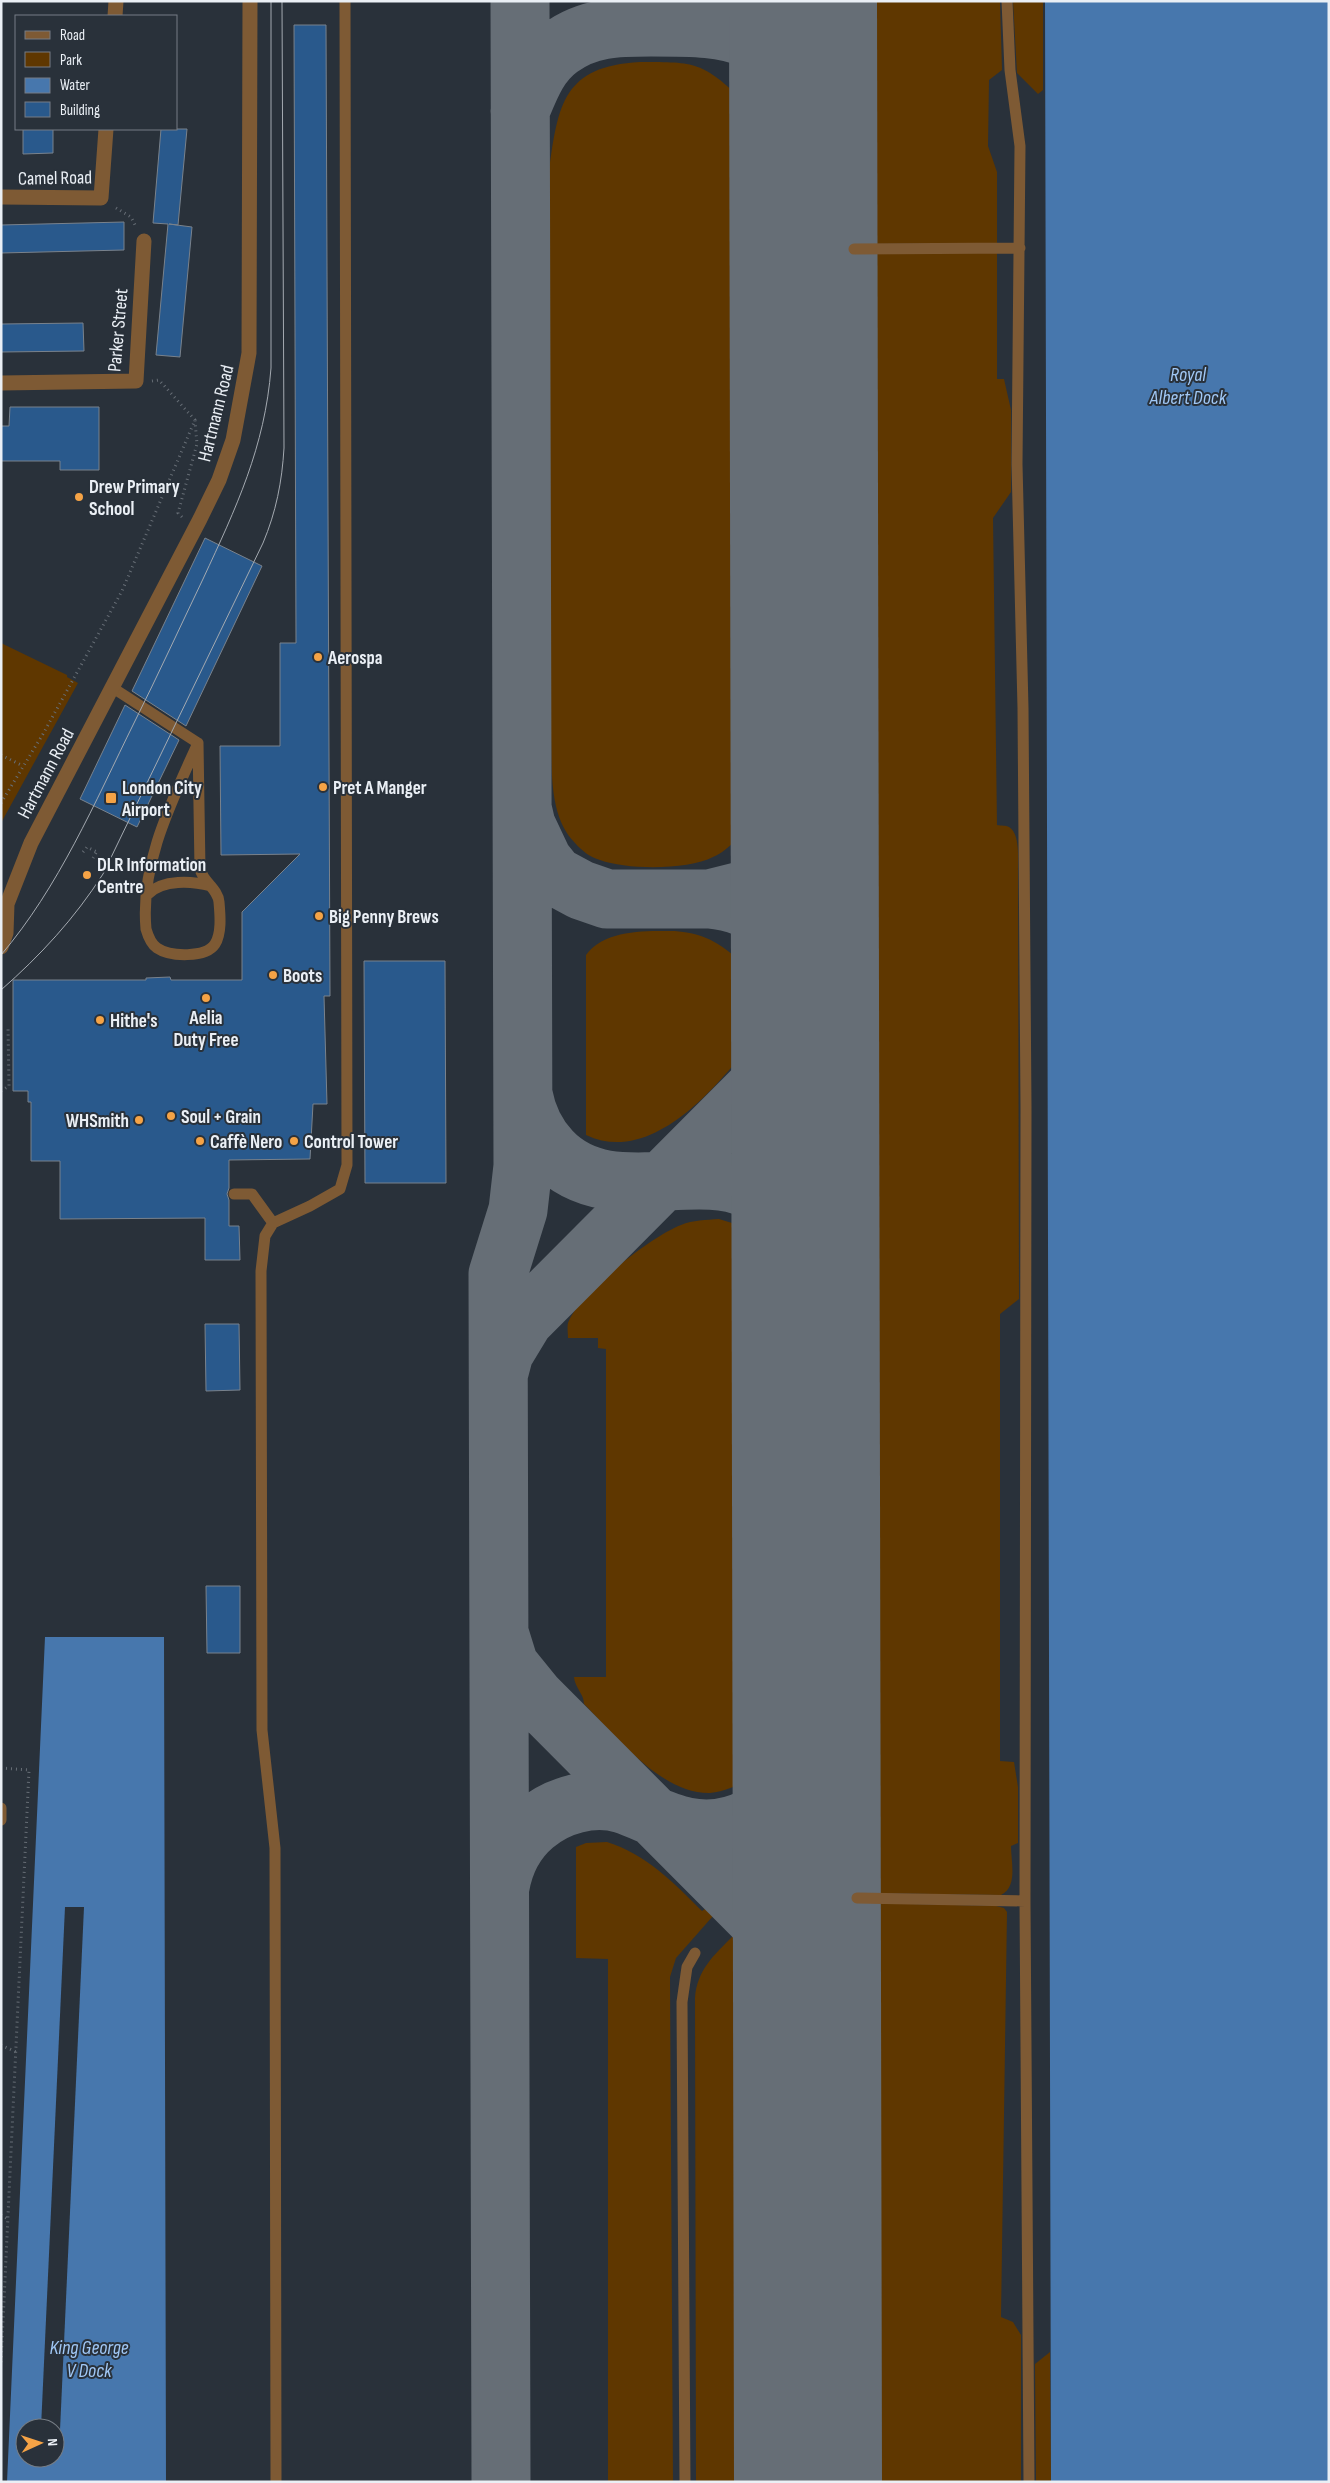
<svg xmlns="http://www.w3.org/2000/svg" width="1330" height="2483" font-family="'Sofia Sans Condensed',sans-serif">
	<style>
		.green { fill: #5f3700 }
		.water { fill: #4777ad; fill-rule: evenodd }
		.pier { fill: #29313a }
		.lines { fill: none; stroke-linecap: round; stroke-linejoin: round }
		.taxiway { stroke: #666e76; stroke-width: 59 }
		.runway { stroke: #666e76; stroke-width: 148 }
		.building { fill: #29598c; stroke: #79828c }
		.path { stroke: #676e76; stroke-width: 3; stroke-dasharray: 1 4; stroke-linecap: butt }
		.lane { stroke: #7e5a34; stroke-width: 11 }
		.street { stroke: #7e5a34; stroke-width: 15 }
		.tram { stroke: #a4aab1; stroke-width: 1 }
		.poi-dot { fill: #f5a346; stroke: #29313a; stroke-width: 2 }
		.labels { text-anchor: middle; stroke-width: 4; stroke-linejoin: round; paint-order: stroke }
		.street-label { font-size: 19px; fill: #eaeff5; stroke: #29313a }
		.poi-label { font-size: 19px; font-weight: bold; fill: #eaeff5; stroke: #29313a; text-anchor: start }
		.water-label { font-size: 20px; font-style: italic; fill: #a1c8f6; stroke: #29313a }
	</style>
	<rect width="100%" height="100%" fill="#29313a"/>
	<path class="green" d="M 863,1 L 1000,1 L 1002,70 L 989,80 L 988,146 L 997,172 L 997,243 L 863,244 Z
		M 1013,1 L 1043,1 L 1043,90 L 1038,94 L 1017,73 Z
		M 640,62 C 697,62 702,62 744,101 L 747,814 C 744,833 731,849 713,857 C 688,870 627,870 600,860 C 590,857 582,851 575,843 C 549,817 552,771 551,737 L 546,737 L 546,172 L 549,171 C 558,105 563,66 640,62 Z
		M 997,252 L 997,379 L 1004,379 L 1011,410 L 1011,492 L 993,518 L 997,825 C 1001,826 1006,825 1009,827 C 1020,833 1018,859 1018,870 L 1019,1299 L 1000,1314 L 1000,1761 L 1014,1762 L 1018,1787 L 1018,1843 L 1011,1846 C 1011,1862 1018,1887 1001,1895 L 867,1893 L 863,253 Z
		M 1,643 L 67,675 L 67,677 L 78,683 L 1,823 Z
		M 675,931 C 709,934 722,945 747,967 L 747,1048 C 712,1093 649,1165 586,1135 L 586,955 C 605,929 646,931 675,931 Z
		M 719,1219 L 732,1223 L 747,1233 L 750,1780 C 737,1785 724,1792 710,1793 C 661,1794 616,1736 584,1704 C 584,1694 575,1688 574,1677 L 606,1677 L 606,1349 L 598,1348 L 598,1338 L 568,1338 C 568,1334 567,1327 568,1323 C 580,1292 650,1237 681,1225 C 693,1220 706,1220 719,1219 Z
		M 607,1842 C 646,1854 674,1883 702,1911 L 705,1909 L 713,1916 L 676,1958 L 670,1977 L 673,2482 L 608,2482 L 608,1959 L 576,1958 L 576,1847 L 586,1843 Z
		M 867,1903 L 996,1906 L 1004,1908 L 1007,1912 L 1001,2317 L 1013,2322 L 1021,2335 L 1021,2482 L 868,2482 Z
		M 733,1936 L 751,1953 L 751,2482 L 696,2482 L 695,1998 C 697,1970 714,1955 733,1936 Z
		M 1050,2352 L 1051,2482 L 1036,2482 L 1035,2364 Z"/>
	<path class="water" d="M 1045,1 L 1329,1 L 1329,2482 L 1051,2482 Z
		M 45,1637 L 164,1637 L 166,2482 L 7,2482 ZM 25,2428 L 55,2428 L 55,2458 L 25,2458 Z"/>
	<path class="pier" d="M 65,1907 L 84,1907 L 60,2430 L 41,2428 Z"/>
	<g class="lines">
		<path class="taxiway" d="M 705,27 C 736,27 766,28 787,1
			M 520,111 C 530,87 538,64 560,48 C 588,27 618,27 651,27 C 736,27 780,28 803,122
			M 523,812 L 526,825 L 543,861 L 555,876 L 581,890 L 607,899 L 709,899 L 745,890 L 774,870 L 794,841 L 805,808
			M 709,899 C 770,905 788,937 805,990
			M 523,1094 C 527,1116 536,1135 551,1151 C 629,1234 768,1104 806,1275
			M 499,1372 L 504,1353 L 524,1320 L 781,1062 L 792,1043 L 805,1010
			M 500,1636 L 509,1665 L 535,1697 L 785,1948 C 798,1969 803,1988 807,2012
			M 500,1887 C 504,1863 515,1841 534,1825 C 557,1805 593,1795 623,1804 C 644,1811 665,1823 687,1827 C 732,1836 778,1812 797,1770 C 802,1759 804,1746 807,1733
			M 501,2482 L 498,1274 L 518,1210 L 523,1166 L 520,1"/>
		<path class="runway" d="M 803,1 L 808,2482"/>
	</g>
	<path class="building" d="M 294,25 L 326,25 L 330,996 L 324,996 L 327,1104 L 313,1104 L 310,1159 L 229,1160 L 229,1188 L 227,1194 L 229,1200 L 229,1226 L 239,1226 L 240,1260 L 205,1260 L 205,1218 L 60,1219 L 60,1161 L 31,1161 L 31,1102 L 28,1102 L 28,1091 L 13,1091 L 13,980 L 146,980 L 146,978 L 170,977 L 171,980 L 242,980 L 242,912 L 300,854 L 221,855 L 220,746 L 280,746 L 280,643 L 296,643 Z
		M 23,129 L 53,129 L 53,153 L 23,154 Z
		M 161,129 L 187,129 L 178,225 L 169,224 L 192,227 L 180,357 L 156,355 L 168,224 L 153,223 Z
		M 124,222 L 124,250 L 1,253 L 1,225 Z
		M 83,323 L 84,351 L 1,352 L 1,324 Z
		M 10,407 L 99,407 L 99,470 L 60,470 L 60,461 L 1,461 L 1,426 L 9,426 Z
		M 205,538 L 262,566 L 186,726 L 132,691 Z
		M 125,705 L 179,740 L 137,827 L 80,799 Z
		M 364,961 L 445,961 L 446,1183 L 365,1183 Z
		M 205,1324 L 239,1324 L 240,1390 L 206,1391 Z
		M 206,1586 L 240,1586 L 240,1653 L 207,1653 Z"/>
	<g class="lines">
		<path class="path" d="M 116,208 L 131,217 L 136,227
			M 182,517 L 178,513 L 197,444 L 195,421
			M 1,755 L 23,766
			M 1,803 L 43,734 L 122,591 L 195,420 L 159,380 L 152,381
			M 83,852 L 87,847 L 97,852
			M 93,858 L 97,851
			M 1,1091 L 9,1086 L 8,1026
			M 1,1768 L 29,1770 L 1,2364
			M 1,2045 L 16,2052
			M 1,2215 L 8,2219"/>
		<path class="lane" d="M 1007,1 L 1010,70 L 1020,146 L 1017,464 L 1023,708 L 1026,1108 L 1025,1901 L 1029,2482
			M 854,249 L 1020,248
			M 113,688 L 198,743
			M 198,743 L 200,869 C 203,882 218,889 219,902 C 220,914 222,933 215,944 C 206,958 170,957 157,948 C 151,944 148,936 146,929 C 140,863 172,801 198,743 Z
			M 148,894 C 163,879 192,881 211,886
			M 234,1194 L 252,1194 L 273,1223
			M 1,1808 L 1,1820
			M 857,1898 L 1025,1901
			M 276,2482 L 275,1848 L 262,1730 L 261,1271 L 265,1236 L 273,1223 L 310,1206 L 340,1189 L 347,1165 L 345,1
			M 685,2482 L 682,2002 L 687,1967 L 695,1953"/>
		<path class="street" d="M 115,16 L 116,1
			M 1,197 L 101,198 L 106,129
			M 1,383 L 136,381 L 144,241
			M 1,947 L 6,933 L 7,904 L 31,843 L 200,519 L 219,480 L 233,440 L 249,353 L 250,1"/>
		<path class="tram" d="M 1,955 C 59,887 95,802 134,723 C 158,675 180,627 203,579 C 236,508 265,447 271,368 L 271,1
			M 1,990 C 40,956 75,918 103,874 L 263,543 C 276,512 282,482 284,448 L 282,1"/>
	</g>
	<g class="poi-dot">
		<circle cx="79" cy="497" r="5"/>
		<circle cx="318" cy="657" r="5"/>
		<circle cx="323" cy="787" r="5"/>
		<rect x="105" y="792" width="12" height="12" rx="2.5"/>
		<circle cx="87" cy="875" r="5"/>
		<circle cx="319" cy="916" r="5"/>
		<circle cx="273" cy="975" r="5"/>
		<circle cx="206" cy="998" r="5"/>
		<circle cx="100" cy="1020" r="5"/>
		<circle cx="171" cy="1116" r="5"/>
		<circle cx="139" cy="1120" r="5"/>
		<circle cx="200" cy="1141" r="5"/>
		<circle cx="294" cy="1141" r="5"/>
	</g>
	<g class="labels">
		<g class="street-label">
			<text transform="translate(55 177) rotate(-1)" y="7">Camel Road</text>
			<text transform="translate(117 330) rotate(-85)" y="7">Parker Street</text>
			<text transform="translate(215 413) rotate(-76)" y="7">Hartmann Road</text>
			<text transform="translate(45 773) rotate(-62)" y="7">Hartmann Road</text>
		</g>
		<g class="poi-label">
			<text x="89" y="493">Drew Primary<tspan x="89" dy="22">School</tspan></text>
			<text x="328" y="664">Aerospa</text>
			<text x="122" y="794">London City<tspan x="122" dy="22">Airport</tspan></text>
			<text x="333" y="794">Pret A Manger</text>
			<text x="97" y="871">DLR Information<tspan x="97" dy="22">Centre</tspan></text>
			<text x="329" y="923">Big Penny Brews</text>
			<text x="283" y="982">Boots</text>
			<text x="206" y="1024" text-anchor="middle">Aelia<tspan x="206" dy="22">Duty Free</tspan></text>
			<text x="110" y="1027">Hithe's</text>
			<text x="181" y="1123">Soul + Grain</text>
			<text x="129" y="1127" text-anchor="end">WHSmith</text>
			<text x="210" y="1148">Caffè Nero</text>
			<text x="304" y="1148">Control Tower</text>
		</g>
		<g class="water-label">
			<text x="1188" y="381">Royal<tspan x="1188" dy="23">Albert Dock</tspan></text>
			<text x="89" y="2354">King George<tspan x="89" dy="23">V Dock</tspan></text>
		</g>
	</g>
	<rect width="1330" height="2483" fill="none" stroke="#eaeff5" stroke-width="5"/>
	<rect x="15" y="15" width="162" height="115" fill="#29313a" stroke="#767d85"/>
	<rect x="25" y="31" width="25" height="8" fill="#7e5a34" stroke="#767d85"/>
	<text x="60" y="40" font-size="15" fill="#eaeff5">Road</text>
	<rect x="25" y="52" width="25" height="15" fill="#5f3700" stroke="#767d85"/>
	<text x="60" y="65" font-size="15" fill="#eaeff5">Park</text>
	<rect x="25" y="78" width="25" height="15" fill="#4777ad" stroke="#767d85"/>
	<text x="60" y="90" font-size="15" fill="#eaeff5">Water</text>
	<rect x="25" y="102" width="25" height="15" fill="#29598c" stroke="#767d85"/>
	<text x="60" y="115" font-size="15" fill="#eaeff5">Building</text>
	<g transform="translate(40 2443) rotate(87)"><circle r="24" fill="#29313a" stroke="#767d85"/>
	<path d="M0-4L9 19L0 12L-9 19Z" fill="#f5a346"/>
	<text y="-8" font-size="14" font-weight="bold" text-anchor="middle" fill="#eaeff5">N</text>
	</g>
</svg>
